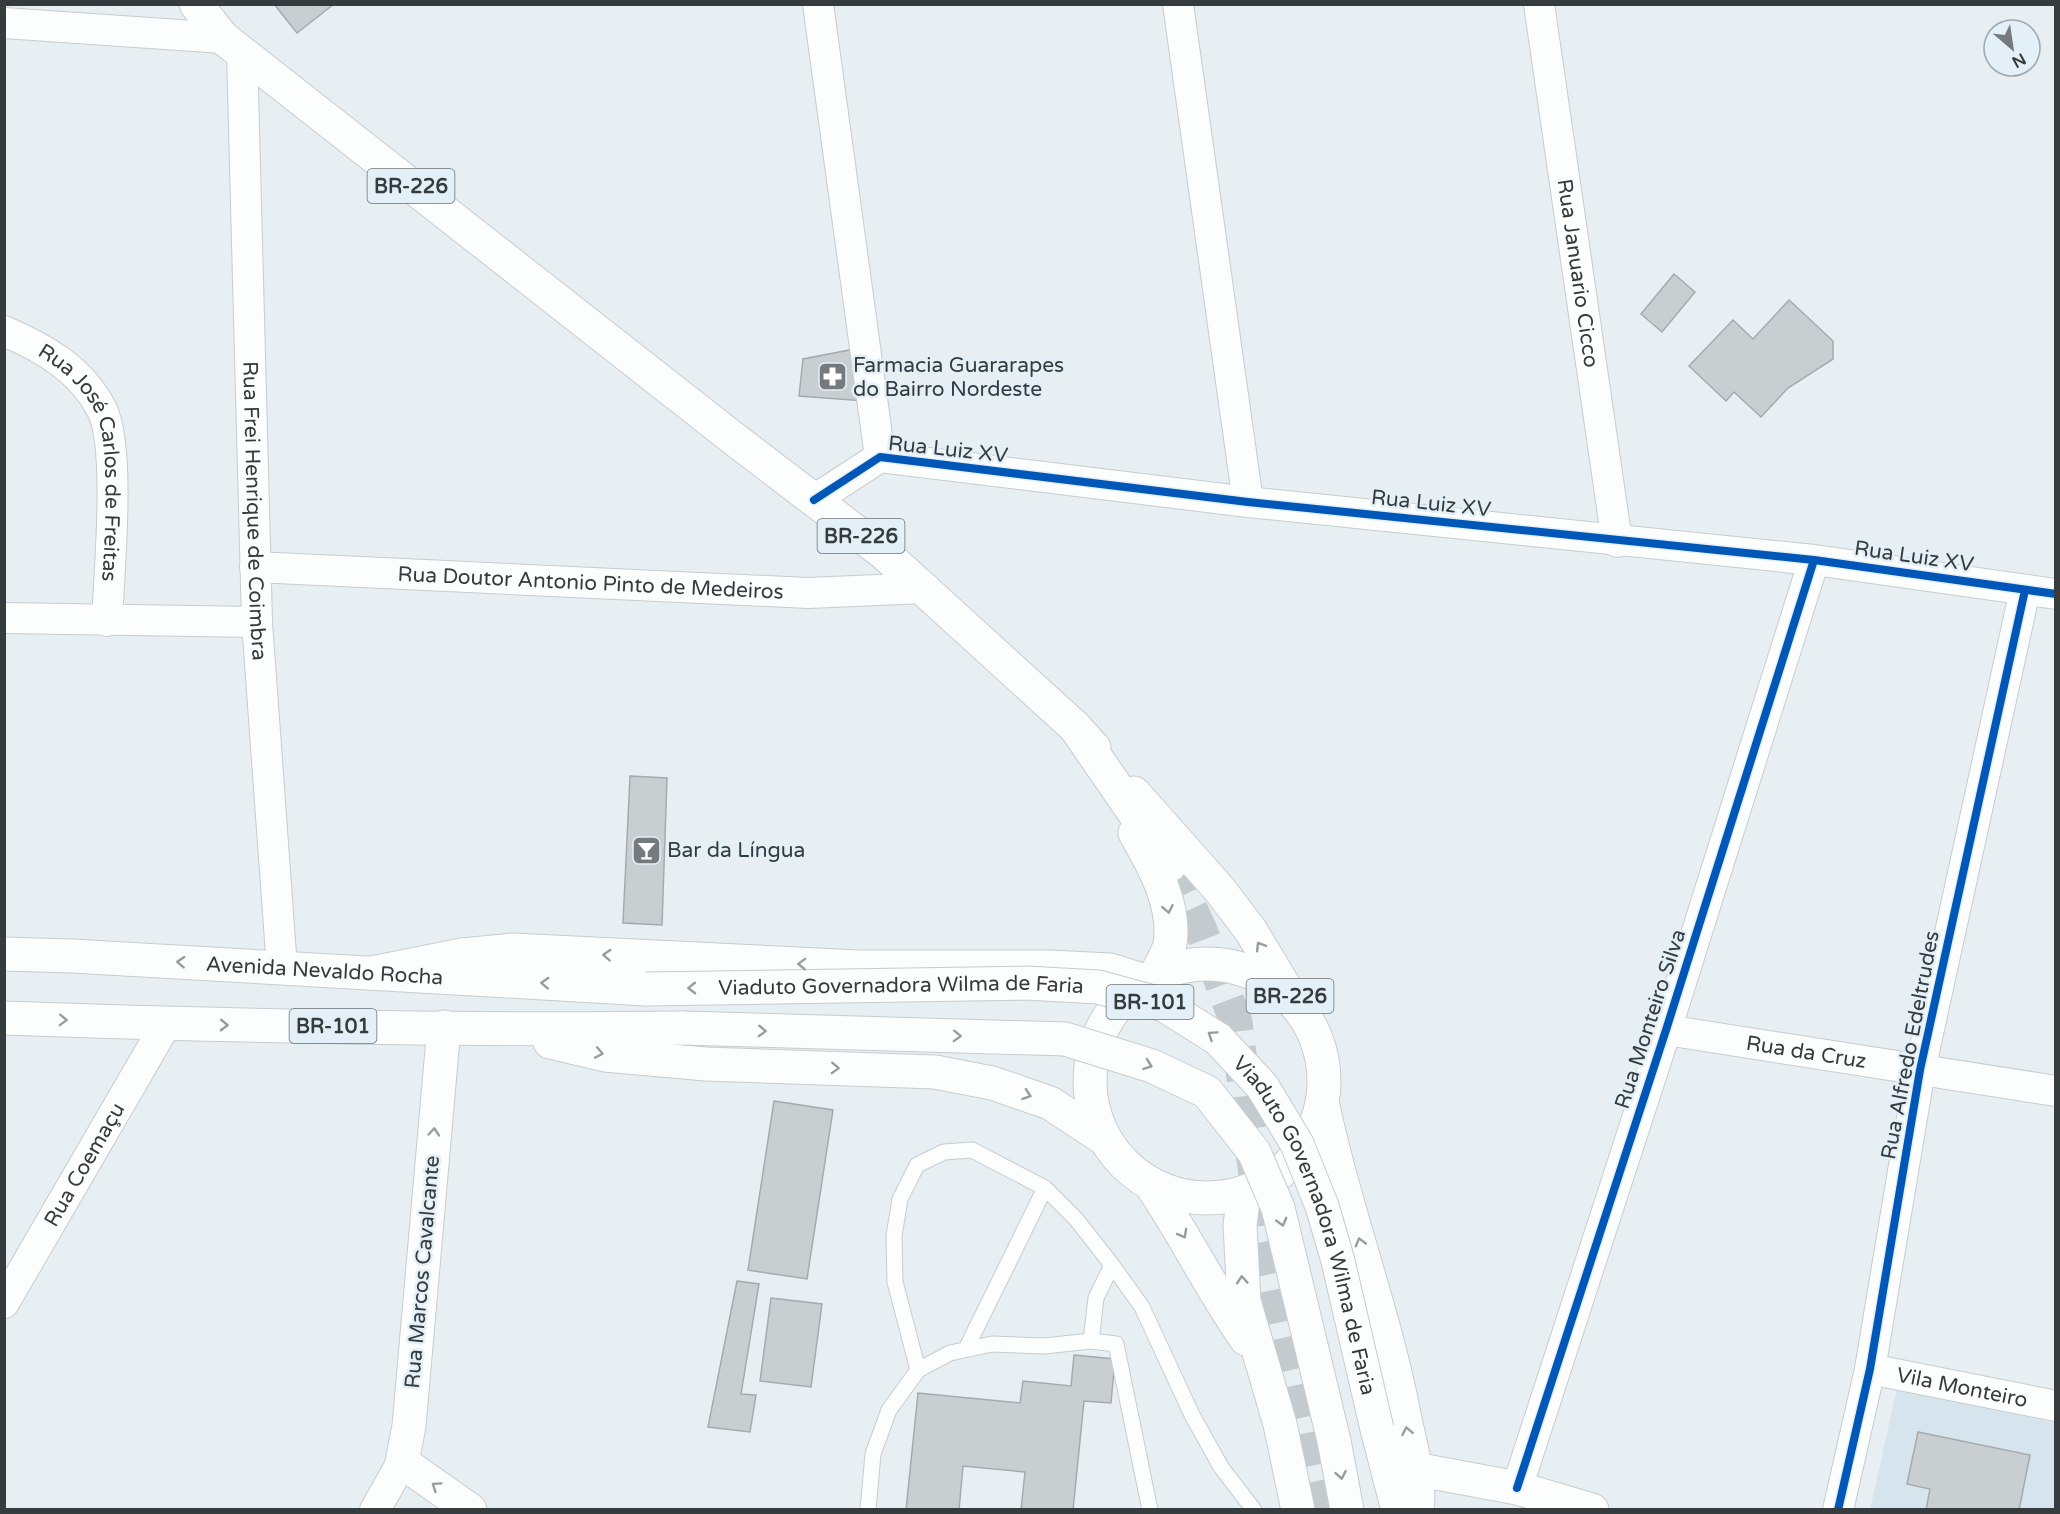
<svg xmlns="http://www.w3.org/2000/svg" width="2060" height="1514" font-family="'Varela Round',sans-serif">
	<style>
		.built { fill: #d5e4ed }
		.building { fill: #c9cfd1; stroke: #a5aaae; stroke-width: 1.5 }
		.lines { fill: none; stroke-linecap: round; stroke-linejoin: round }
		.highway-tunnel { stroke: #c4cbcf; stroke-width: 33; stroke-dasharray: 33 16; stroke-linecap: butt }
		.lane-casing { stroke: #c7cccf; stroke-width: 17 }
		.street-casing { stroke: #c7cccf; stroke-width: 32 }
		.secondary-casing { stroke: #c7cccf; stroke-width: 35 }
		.primary-casing { stroke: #c7cccf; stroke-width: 35 }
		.highway-casing { stroke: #c7cccf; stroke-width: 35 }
		.lane { stroke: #fcfdfd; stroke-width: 15 }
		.street { stroke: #fcfdfd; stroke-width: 30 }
		.secondary { stroke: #fcfdfd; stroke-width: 33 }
		.primary { stroke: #fcfdfd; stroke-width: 33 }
		.highway { stroke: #fcfdfd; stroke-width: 33 }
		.highway-bridge-casing { stroke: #c7cccf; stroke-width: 35; stroke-linecap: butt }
		.highway-bridge { stroke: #fcfdfd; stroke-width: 33 }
		.cycleway-casing { stroke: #e3f0f8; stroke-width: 11 }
		.cycleway { stroke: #0057b8; stroke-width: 8 }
		.oneway { stroke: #999c9e }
		.labels { text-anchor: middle; stroke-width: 5; stroke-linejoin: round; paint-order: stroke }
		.shield { fill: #e3f0f8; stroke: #6a7176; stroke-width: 1.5 }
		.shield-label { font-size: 20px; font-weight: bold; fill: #363b3e }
		.street-label { font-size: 21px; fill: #363b3e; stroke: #e3f0f8 }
		.poi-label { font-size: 21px; fill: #363b3e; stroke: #e3f0f8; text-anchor: start }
	</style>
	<rect width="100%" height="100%" fill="#e8eff3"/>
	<path class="built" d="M 1897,1388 L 2055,1423 L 2055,1509 L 1870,1510 Z"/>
	<path class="building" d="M 274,4 L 334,4 L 297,33 Z
		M 1674,274 L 1695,292 L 1662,332 L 1641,314 Z
		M 1789,300 L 1833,341 L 1833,359 L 1788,388 L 1761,417 L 1734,392 L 1726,401 L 1689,366 L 1733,320 L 1753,339 Z
		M 860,348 L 865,401 L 799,396 L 803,359 Z
		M 630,776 L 667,778 L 662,925 L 623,923 Z
		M 774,1101 L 833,1110 L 807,1279 L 748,1270 Z
		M 737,1281 L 759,1284 L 741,1394 L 756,1395 L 750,1432 L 708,1427 Z
		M 771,1298 L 822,1304 L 811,1387 L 760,1381 Z
		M 1074,1355 L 1115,1359 L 1111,1403 L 1084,1401 L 1073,1510 L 1021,1510 L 1025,1472 L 963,1466 L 959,1510 L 906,1510 L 918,1393 L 1020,1403 L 1023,1381 L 1071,1386 Z
		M 1918,1432 L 2030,1455 L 2019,1510 L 1926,1510 L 1930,1489 L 1907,1484 Z"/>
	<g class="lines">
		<path class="highway-tunnel" d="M 1170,865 L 1201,930 L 1236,1022 L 1262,1231 L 1324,1510"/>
		<defs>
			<path id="lane" d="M 1112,1265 L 1096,1298 L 1091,1341 L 1116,1344 L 1150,1510
				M 966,1349 L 1045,1188
				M 918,1370 L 895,1282 L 894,1236 L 900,1199 L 917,1165 L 944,1152 L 972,1150 L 1045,1188 L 1076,1219 L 1112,1265 L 1142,1307 L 1192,1415 L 1221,1467 L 1254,1510
				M 868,1510 L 873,1454 L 889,1410 L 918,1370 L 950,1353 L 992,1344 L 1044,1346 L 1091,1341"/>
			<g id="street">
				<path d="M 818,4 L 880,457"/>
				<path d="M 1178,4 L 1248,502"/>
				<path id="s1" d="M 1539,4 L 1617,542"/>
				<path d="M 4,23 L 223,38"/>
				<path id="s2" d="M 242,52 L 257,622 L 282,968"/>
				<path id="s3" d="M 4,331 C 44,348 82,370 102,410 C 121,448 109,573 107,621"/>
				<path d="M 814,500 L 880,457 L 1248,502 L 1814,560 L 2056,594"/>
				<path id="s4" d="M 255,567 L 808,593 L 925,588"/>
				<path d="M 4,618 L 257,622"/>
				<path id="s5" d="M 1666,1030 L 2056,1091"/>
				<path id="s6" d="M 4,1303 L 166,1024"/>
				<path id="s7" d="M 1870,1369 L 2056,1406"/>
				<path d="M 1517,1488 L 1666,1030 L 1814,560"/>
				<path d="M 375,1510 L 402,1462"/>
				<path d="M 1838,1510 L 1870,1369 L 1920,1070 L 2025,590"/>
			</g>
			<path id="secondary" d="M 444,1027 L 409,1426 L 402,1462 L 470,1510
				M 1415,1469 L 1517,1488 L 1592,1510"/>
			<path id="primary" d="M 196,4 L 223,38 L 738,442 L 885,554 L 1075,727 L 1094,748
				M 1134,793 L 1220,890 L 1251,931 L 1290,996
				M 1135,833 C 1154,866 1176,905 1170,944 C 1168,954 1160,965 1156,975
				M1090 1081a117 117 0 1 1 234 0a117 117 0 1 1-234 0Z
				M 1323,1106 C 1345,1211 1385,1313 1405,1419 C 1411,1448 1421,1480 1417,1510
				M 1151,1185 C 1185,1235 1211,1289 1246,1339
				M 1244,1193 L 1240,1225 L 1244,1301 L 1280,1424 L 1298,1510"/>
			<g id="highway">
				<path d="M 1075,727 L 1170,865"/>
				<path id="s8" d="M 4,954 L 72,956 L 646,989"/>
				<path d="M 372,973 L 462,955 L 513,950 L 858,967 L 1050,967 L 1110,970 L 1145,981"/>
				<path d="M 4,1018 C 230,1026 457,1031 683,1028"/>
				<path d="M 550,1042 L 605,1055 L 706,1064 L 935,1072 L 992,1083 L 1050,1103 L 1103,1138"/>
				<path d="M 1377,1429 L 1398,1510"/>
				<path d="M 1334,1441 L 1347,1510"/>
			</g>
		</defs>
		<use href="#lane" class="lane-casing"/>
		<use href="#street" class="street-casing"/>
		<use href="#secondary" class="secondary-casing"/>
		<use href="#primary" class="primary-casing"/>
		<use href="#highway" class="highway-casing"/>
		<use href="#lane" class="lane"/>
		<use href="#street" class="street"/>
		<use href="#secondary" class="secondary"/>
		<use href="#primary" class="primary"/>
		<use href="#highway" class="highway"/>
		<defs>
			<g id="highway-bridge">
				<path id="s9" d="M 646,989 L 1027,983 L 1098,987 L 1164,1005 L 1218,1039 L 1262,1086 L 1297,1144 L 1322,1206 L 1338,1261 L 1377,1429"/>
				<path d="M 683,1028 L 1065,1039 L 1152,1066 L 1207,1092 L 1254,1152 L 1278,1208 L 1334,1441"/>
			</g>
		</defs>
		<use href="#highway-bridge" class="highway-bridge-casing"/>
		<use href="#highway-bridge" class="highway-bridge"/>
		<defs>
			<path id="cycleway" d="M 814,500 L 880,457 L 1248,502 L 1814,560 L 2056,594
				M 1517,1488 L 1666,1030 L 1814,560
				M 1838,1510 L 1870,1369 L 1920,1070 L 2025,590"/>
		</defs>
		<use href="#cycleway" class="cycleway-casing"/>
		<use href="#cycleway" class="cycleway"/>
	</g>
	<defs><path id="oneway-chevron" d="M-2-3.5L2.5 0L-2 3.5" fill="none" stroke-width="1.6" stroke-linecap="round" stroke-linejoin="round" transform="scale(1.5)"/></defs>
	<g class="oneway">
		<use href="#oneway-chevron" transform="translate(1168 909) rotate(79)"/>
		<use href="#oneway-chevron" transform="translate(1260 946) rotate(-121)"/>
		<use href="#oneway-chevron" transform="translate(607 955) rotate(-177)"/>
		<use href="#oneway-chevron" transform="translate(181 962) rotate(-177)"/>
		<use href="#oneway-chevron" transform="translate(802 964) rotate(-178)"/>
		<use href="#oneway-chevron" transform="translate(545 983) rotate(-177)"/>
		<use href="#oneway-chevron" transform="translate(692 988) rotate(179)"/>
		<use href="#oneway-chevron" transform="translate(63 1020) rotate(2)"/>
		<use href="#oneway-chevron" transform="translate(224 1025) rotate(1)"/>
		<use href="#oneway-chevron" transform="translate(762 1031) rotate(2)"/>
		<use href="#oneway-chevron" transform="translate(1212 1035) rotate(-146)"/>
		<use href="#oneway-chevron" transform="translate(957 1036) rotate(2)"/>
		<use href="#oneway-chevron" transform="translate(599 1053) rotate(11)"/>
		<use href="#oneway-chevron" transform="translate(1148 1065) rotate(20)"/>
		<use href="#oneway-chevron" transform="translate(835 1068) rotate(2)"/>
		<use href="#oneway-chevron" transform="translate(1027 1095) rotate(19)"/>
		<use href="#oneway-chevron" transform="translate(434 1132) rotate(-85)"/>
		<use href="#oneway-chevron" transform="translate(1282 1222) rotate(75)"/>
		<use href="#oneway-chevron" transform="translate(1183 1234) rotate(61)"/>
		<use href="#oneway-chevron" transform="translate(1360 1242) rotate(-106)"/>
		<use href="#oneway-chevron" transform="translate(1242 1280) rotate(-94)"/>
		<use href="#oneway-chevron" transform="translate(1407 1431) rotate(-101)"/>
		<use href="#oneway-chevron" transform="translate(1341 1475) rotate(80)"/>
		<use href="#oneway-chevron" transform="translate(436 1486) rotate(-145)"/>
	</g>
	<defs>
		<symbol id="pharmacy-square" viewBox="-11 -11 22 22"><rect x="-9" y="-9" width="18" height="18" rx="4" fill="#747a7d" stroke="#e3f0f8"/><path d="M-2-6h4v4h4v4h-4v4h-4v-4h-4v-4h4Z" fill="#fff"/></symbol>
		<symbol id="bar-square" viewBox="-11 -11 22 22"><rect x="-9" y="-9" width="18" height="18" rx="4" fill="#747a7d" stroke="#e3f0f8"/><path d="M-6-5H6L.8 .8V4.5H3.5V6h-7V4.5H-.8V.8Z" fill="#fff"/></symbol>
	</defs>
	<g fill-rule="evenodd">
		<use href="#pharmacy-square" x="816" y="360" width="33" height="33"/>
		<use href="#bar-square" x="630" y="834" width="33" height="33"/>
	</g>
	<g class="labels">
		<g class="shield">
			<rect x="367.5" y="169" width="87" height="34" rx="4.5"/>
			<rect x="817.5" y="519" width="87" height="34" rx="4.5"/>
			<rect x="1246.5" y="979" width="87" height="34" rx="4.5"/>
			<rect x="1106.5" y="985" width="87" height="34" rx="4.5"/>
			<rect x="289.5" y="1009" width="87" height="34" rx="4.5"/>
		</g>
		<g class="shield-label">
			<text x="411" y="193">BR-226</text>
			<text x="861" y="543">BR-226</text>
			<text x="1290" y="1003">BR-226</text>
			<text x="1150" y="1009">BR-101</text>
			<text x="333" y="1033">BR-101</text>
		</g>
		<g class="street-label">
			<text dy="7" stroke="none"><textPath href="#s1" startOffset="272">Rua Januario Cicco</textPath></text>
			<text transform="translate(948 449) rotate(6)" y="7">Rua Luiz XV</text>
			<text dy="7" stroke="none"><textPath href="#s3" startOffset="171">Rua José Carlos de Freitas</textPath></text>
			<text transform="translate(1431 503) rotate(6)" y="7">Rua Luiz XV</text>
			<text dy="7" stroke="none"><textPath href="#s2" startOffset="459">Rua Frei Henrique de Coimbra</textPath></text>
			<text transform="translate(1914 556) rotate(8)" y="7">Rua Luiz XV</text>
			<text dy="7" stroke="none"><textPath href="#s4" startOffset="336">Rua Doutor Antonio Pinto de Medeiros</textPath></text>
			<text dy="7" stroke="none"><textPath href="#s8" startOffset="321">Avenida Nevaldo Rocha</textPath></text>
			<text dy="7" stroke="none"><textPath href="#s9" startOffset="255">Viaduto Governadora Wilma de Faria</textPath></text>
			<text transform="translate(1650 1019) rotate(-72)" y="7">Rua Monteiro Silva</text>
			<text transform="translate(1910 1045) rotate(-79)" y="7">Rua Alfredo Edeltrudes</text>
			<text dy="7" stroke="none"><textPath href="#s5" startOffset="142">Rua da Cruz</textPath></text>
			<text dy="7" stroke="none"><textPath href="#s6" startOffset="160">Rua Coemaçu</textPath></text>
			<text dy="7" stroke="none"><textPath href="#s9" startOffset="795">Viaduto Governadora Wilma de Faria</textPath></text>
			<text transform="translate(422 1272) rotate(-85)" y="7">Rua Marcos Cavalcante</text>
			<text dy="7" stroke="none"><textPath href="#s7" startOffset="94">Vila Monteiro</textPath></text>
		</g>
		<g class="poi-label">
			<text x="853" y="372">Farmacia Guararapes<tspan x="853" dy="24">do Bairro Nordeste</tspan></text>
			<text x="667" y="857">Bar da Língua</text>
		</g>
	</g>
	<rect width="2060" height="1514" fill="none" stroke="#363b3e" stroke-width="12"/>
	<g transform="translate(2012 48) rotate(151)"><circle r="28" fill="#e3f0f8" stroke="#9ea8ae" stroke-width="1.5"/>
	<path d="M0-4.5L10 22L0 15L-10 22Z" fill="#747a7d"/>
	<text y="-9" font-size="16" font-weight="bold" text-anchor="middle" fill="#363b3e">N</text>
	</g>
</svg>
